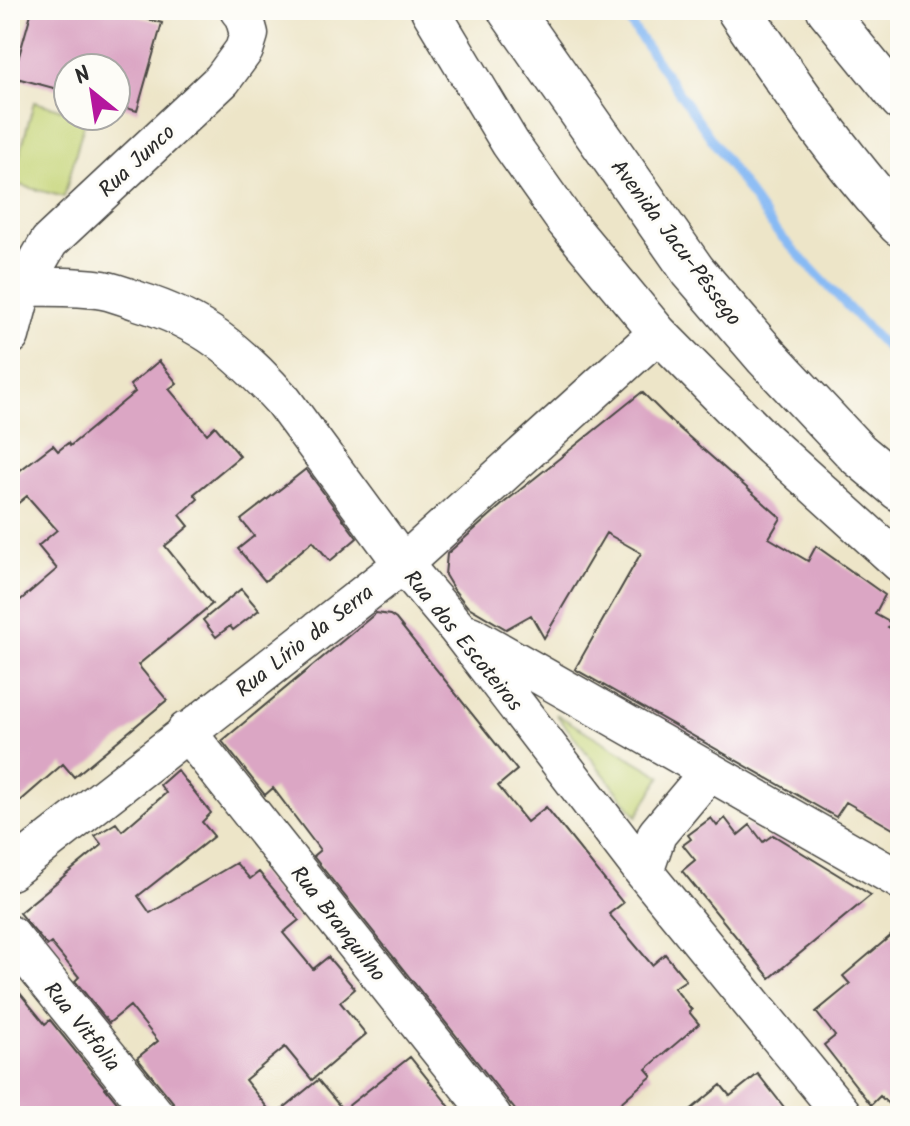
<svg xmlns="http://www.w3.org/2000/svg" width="910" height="1126" font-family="Kalam,sans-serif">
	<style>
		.green { fill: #c4d476; stroke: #788050; stroke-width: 2 }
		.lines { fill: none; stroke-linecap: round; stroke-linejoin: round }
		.stream { stroke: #87baf4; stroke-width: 9 }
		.building { fill: #dba6c4 }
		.minor-casing { stroke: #484743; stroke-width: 41 }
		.highway-casing { stroke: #484743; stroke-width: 47 }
		.minor { stroke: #fff; stroke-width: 38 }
		.highway { stroke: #fff; stroke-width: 44 }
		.labels { text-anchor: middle; stroke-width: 6; stroke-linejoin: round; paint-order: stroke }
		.street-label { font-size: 22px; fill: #2b2b2b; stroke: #fdfcf7 }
	</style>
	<rect width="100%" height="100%" fill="#fdfcf7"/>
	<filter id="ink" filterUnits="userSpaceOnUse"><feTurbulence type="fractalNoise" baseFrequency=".0125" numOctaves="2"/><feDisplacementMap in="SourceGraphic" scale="16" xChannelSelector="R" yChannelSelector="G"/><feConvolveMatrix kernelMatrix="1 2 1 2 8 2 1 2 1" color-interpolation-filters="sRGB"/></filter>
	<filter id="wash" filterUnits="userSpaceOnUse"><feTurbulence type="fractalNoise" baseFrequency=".006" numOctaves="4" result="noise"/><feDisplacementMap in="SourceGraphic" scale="32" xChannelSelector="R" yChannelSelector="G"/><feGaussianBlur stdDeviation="1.8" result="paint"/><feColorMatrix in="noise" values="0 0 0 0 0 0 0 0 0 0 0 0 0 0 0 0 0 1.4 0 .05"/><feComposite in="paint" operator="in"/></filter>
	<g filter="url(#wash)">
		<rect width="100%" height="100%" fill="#ede5c8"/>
		<path class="green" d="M 34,102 L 68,111 L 68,116 L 86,116 L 64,197 L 12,183 Z
			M 556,714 L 661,776 L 637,816 Z"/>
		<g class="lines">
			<path class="stream" d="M 621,10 L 775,230 L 900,362"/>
		</g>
		<g id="blocks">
			<path class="building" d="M 32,10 L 113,10 L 162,23 L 137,111 L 116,105 L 116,68 L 68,68 L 68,92 L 13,77 Z
				M 159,361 L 177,383 L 169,389 L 207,434 L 215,426 L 240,456 L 194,494 L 198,499 L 180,515 L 189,526 L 165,546 L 212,604 L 138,665 L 167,700 L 74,777 L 63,764 L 10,810 L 10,609 L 57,569 L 38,546 L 57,530 L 27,496 L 10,510 L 10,478 L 53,445 L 58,451 L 68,443 L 70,446 L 135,392 L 130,385 Z
				M 642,392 L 672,422 L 781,518 L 769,538 L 808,561 L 816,546 L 885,595 L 875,614 L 891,623 L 888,627 L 900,633 L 900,833 L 846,802 L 836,817 L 575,669 L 641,553 L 606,533 L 544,638 L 531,615 L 506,629 L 467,606 L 454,590 L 445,575 L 447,554 L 505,502 Z
				M 306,469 L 357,538 L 330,561 L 313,541 L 265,581 L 238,549 L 254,536 L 241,520 Z
				M 241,589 L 259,610 L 233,630 L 230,626 L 216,637 L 203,620 Z
				M 376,613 L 390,615 L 396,619 L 517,770 L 498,786 L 527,822 L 546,807 L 623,903 L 609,914 L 652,965 L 665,954 L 686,980 L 674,988 L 692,1010 L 689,1012 L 699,1024 L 646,1069 L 652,1076 L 605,1116 L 520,1116 L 313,856 L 320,850 L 273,788 L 265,795 L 222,741 Z
				M 177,770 L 211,813 L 202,822 L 214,836 L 138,896 L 150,913 L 236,863 L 250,879 L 259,872 L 299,920 L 283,933 L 313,969 L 328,957 L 355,989 L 340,1002 L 366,1034 L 312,1080 L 285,1047 L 245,1080 L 274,1116 L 318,1080 L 343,1110 L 410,1057 L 457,1116 L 177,1116 L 173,1102 L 137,1058 L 158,1041 L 130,1006 L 109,1023 L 75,981 L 79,977 L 51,943 L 47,946 L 19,913 L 102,845 L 95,836 L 116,823 L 122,831 L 166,793 L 160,785 Z
				M 711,818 L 717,826 L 725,818 L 738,835 L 750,825 L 763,842 L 773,835 L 871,895 L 770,978 L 682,871 L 695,860 L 683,845 L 691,839 L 688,835 Z
				M 900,928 L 900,1115 L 880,1096 L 871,1105 L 824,1045 L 835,1036 L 816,1012 L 850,984 L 843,976 Z
				M 10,981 L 45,1024 L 50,1020 L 128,1116 L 10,1116 Z
				M 758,1074 L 791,1116 L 683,1116 L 721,1085 L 730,1096 Z"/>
		</g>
	</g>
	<g filter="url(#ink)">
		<use href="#blocks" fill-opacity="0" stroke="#484743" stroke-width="2"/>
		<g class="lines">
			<defs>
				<path id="minor" d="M 430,10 L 510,143 L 566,222 L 658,333 L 762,438 L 900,563
					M 826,10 L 900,101
					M 10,286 C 40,288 73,285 103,290 C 114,292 127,297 138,301 C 203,321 238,351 283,401 L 403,564 L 457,628 L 644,872 L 844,1116
					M 10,336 L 23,287 L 49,242 L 222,80 L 244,50 L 249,34 L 244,16 L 239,10
					M 470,635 L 900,880
					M 186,731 L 492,1116
					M 10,871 L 403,564 L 658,333
					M 644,872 L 657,834 L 709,772
					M 10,935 L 156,1116"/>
				<path id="highway" d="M 510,10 L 693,271 L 766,356 L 857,453 L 900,489
					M 739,10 C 789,84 840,158 900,224"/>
			</defs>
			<use href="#minor" class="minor-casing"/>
			<use href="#highway" class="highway-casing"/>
			<use href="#minor" class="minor"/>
			<use href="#highway" class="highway"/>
		</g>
	</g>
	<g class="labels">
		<g class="street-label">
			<text transform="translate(136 160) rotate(-43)" y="8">Rua Junco</text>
			<text transform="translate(677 242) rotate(53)" y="8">Avenida Jacu-Pêssego</text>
			<text transform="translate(304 640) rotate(-38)" y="8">Rua Lírio da Serra</text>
			<text transform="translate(464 640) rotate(51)" y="8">Rua dos Escoteiros</text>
			<text transform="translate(339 923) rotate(52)" y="8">Rua Branquilho</text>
			<text transform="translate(83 1026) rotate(51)" y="8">Rua Vitfolia</text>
		</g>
	</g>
	<rect width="910" height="1126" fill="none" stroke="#fdfcf7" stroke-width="40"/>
	<g transform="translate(92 92) rotate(330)"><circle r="38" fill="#fdfcf7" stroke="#a9a8a5" stroke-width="2"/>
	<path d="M0-6L14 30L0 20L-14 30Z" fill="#b5179e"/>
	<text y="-12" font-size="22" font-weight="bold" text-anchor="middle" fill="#2b2b2b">N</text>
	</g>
</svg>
